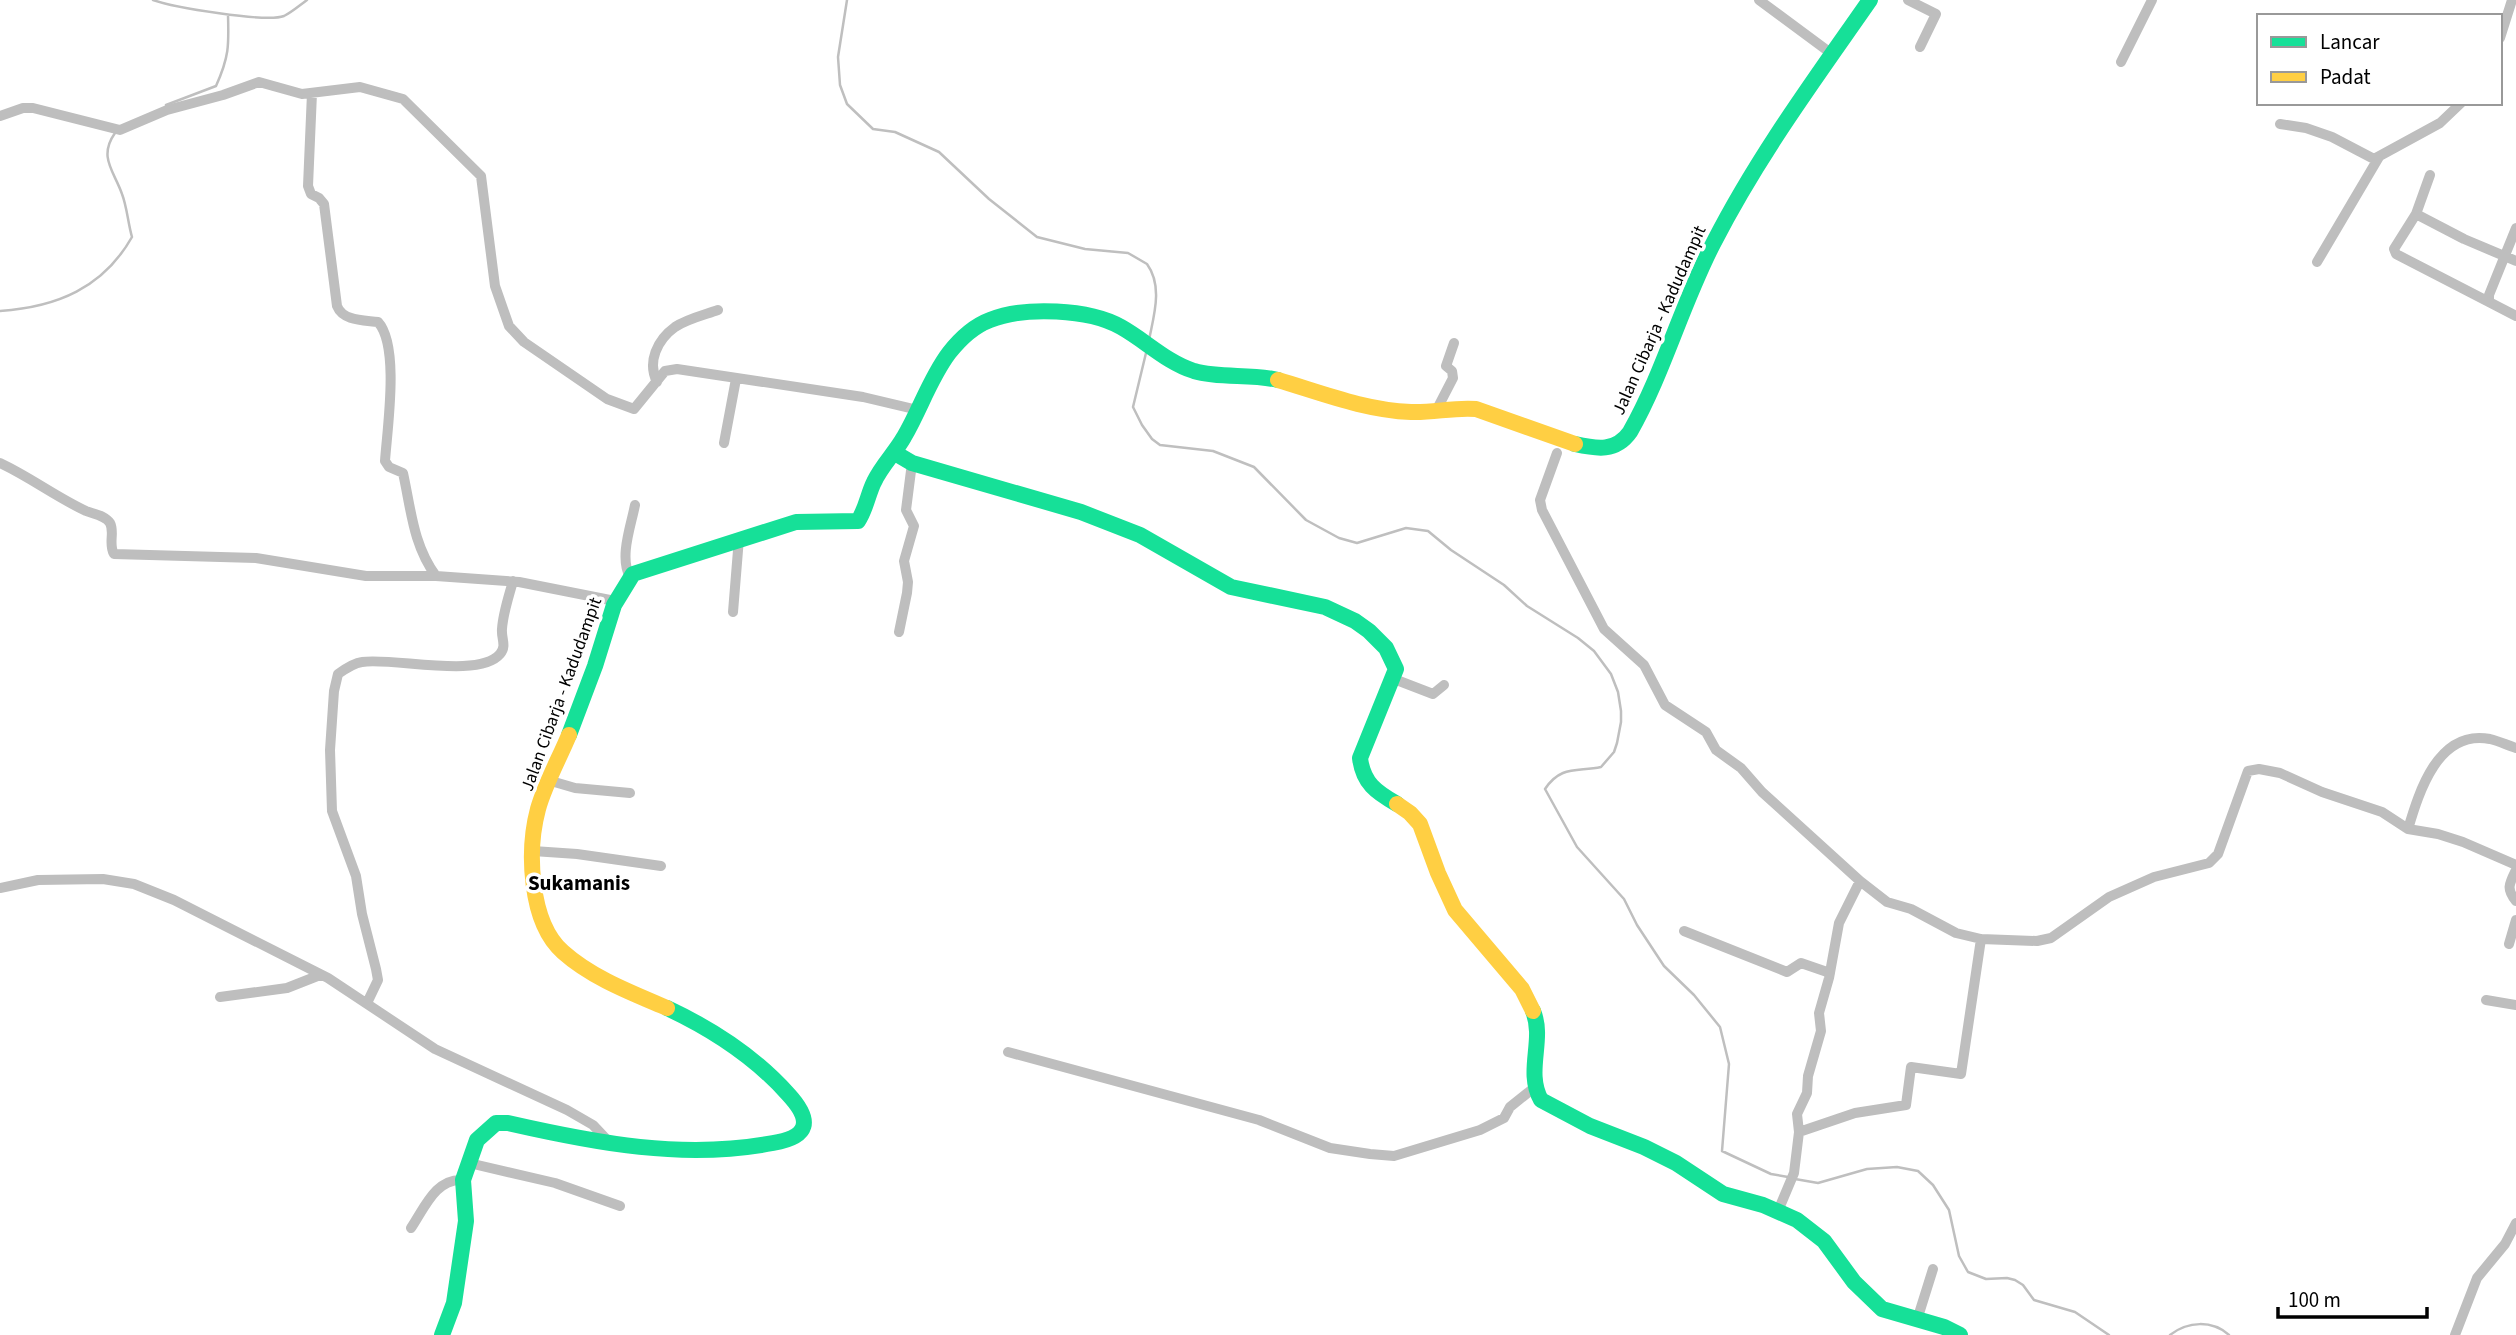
<svg xmlns="http://www.w3.org/2000/svg" width="2516" height="1335" font-family="'Source Sans 3',sans-serif">
	<style>
		.lines { fill: none; stroke-linecap: round; stroke-linejoin: round }
		.stream { stroke: #bfbfbf; stroke-width: 2.5 }
		.street { stroke: #bebebe; stroke-width: 10 }
		.fast { stroke: #16e098; stroke-width: 16 }
		.slow { stroke: #ffcf43; stroke-width: 16 }
		.labels { text-anchor: middle; stroke-width: 7; stroke-linejoin: round; paint-order: stroke }
		.street-label { font-size: 18px; fill: #000; stroke: #fff }
		.quarter-label { font-size: 21px; font-weight: bold; fill: #000; stroke: #fff }
	</style>
	<rect width="100%" height="100%" fill="#fff"/>
	<g class="lines">
		<path class="stream" d="M 153,0 C 173,7 266,23 284,16 C 292,12 300,5 307,0
			M 847,0 L 838,57 L 840,85 L 847,104 L 873,129 L 895,132 L 939,152 L 989,199 L 1037,237 L 1085,249 L 1128,253 L 1147,264 C 1163,286 1154,315 1149,340
			M 166,105 L 216,86 C 229,57 229,46 228,15
			M 0,311 C 57,307 103,288 132,237 C 128,223 127,207 122,194 C 114,171 98,157 115,133
			M 1146,353 L 1133,407 L 1142,425 L 1152,439 L 1160,445 L 1213,451 L 1254,467 L 1306,520 L 1339,538 L 1357,543 L 1406,528 L 1428,531 L 1451,550 L 1504,585 L 1527,606 L 1578,638 L 1594,651 L 1611,674 L 1618,692 L 1621,711 L 1621,722 L 1617,743 L 1614,752 L 1601,767 C 1577,772 1561,765 1545,789 L 1577,847 L 1624,899 L 1637,925 L 1664,966 L 1694,995 L 1720,1027 L 1729,1064 L 1722,1151 L 1771,1174 L 1788,1177
			M 1795,1179 L 1818,1183 L 1867,1169 L 1897,1167 L 1918,1171 L 1933,1185 L 1949,1210 L 1959,1256 L 1968,1272 L 1986,1279 L 2007,1278 L 2015,1280 L 2023,1285 L 2034,1300 L 2075,1312 L 2109,1335
			M 2170,1335 C 2188,1321 2212,1320 2229,1335"/>
		<path class="street" d="M 1759,0 L 1832,54
			M 1908,0 L 1936,14 L 1920,47
			M 2500,38 L 2512,0
			M 2121,62 L 2152,0
			M 312,93 L 308,186 L 311,194 L 319,198 L 324,204 L 337,306 C 343,321 363,320 378,322 C 400,346 387,430 385,461 L 389,467 L 403,473 C 411,509 413,545 436,576 L 519,582 L 615,601
			M 0,116 L 23,108 L 33,108 L 120,130 L 167,110 L 223,95 L 259,82 L 302,94 L 360,87 L 403,99 L 481,176 L 495,286 L 509,326 L 524,342 L 607,399 L 634,409 L 665,371 L 677,369 L 863,397 L 918,410
			M 2280,124 L 2306,128 L 2332,137 L 2374,159 L 2440,123 L 2461,103
			M 2430,175 L 2416,214 L 2394,249 L 2396,254 L 2489,302 L 2489,295 L 2516,228
			M 2416,214 L 2464,239 L 2516,261
			M 2317,262 L 2379,157
			M 2489,302 L 2516,316
			M 657,382 C 647,362 657,340 675,327 C 687,319 704,315 718,310
			M 1437,409 L 1453,378 L 1452,371 L 1446,366 L 1454,343
			M 724,443 L 736,379
			M 1557,453 L 1540,500 L 1542,510 L 1604,629 L 1644,665 L 1665,705 L 1706,732 L 1716,750 L 1741,768 L 1762,792 L 1860,881 L 1887,902 L 1911,909 L 1956,933 L 1981,939 L 2037,941 L 2051,938 L 2109,897 L 2154,877 L 2209,863 L 2218,854 L 2248,771 L 2259,769 L 2280,773 L 2322,792 L 2382,812 L 2408,829 L 2438,834 L 2463,842 L 2516,865
			M 0,463 C 30,477 56,497 86,511 C 93,514 105,515 110,523 C 115,532 108,544 114,554 L 256,558 L 366,576 L 436,576
			M 630,577 C 619,557 631,526 635,505
			M 733,612 L 739,538
			M 899,632 L 907,593 L 908,582 L 904,561 L 914,526 L 906,510 L 912,463
			M 1394,679 L 1433,694 L 1444,685
			M 551,781 L 575,788 L 630,793
			M 2408,829 C 2419,792 2438,729 2490,739 C 2498,741 2507,745 2516,748
			M 533,851 L 577,854 L 661,866
			M 2516,870 C 2509,884 2506,889 2516,901
			M 0,888 L 38,880 L 103,879 L 134,884 L 174,900 L 328,978 L 435,1049 L 567,1110 L 593,1125 L 609,1142
			M 1684,931 L 1787,972 L 1801,963 L 1830,973
			M 2509,944 L 2516,920
			M 220,997 L 287,988 L 320,975
			M 2486,1000 L 2516,1005
			M 367,1003 L 378,980 L 376,969 L 362,914 L 356,876 L 332,811 L 330,750 L 334,691 L 338,674 C 345,669 354,663 362,662 C 393,657 479,679 500,654 C 507,646 501,638 502,629 C 503,613 509,596 513,581
			M 1008,1052 L 1259,1120 L 1330,1148 L 1370,1154 L 1394,1156 L 1480,1130 L 1504,1118 L 1510,1107 L 1535,1087
			M 1799,1132 L 1855,1113 L 1906,1105 L 1911,1067 L 1961,1074 L 1981,939
			M 469,1163 L 555,1183 L 620,1206
			M 1778,1211 L 1794,1173 L 1799,1132 L 1797,1114 L 1807,1093 L 1808,1076 L 1821,1031 L 1819,1013 L 1829,978 L 1839,923 L 1860,881
			M 411,1228 C 425,1207 436,1178 463,1180
			M 1917,1320 L 1933,1269
			M 2455,1335 L 2477,1278 L 2505,1244 L 2516,1223"/>
		<path class="fast" d="M 1575,444 C 1597,449 1616,452 1630,432 C 1664,372 1682,303 1714,242 C 1758,156 1815,79 1870,0
			M 895,453 L 912,463 L 1081,512 L 1140,535 L 1231,587 L 1325,607 L 1355,621 L 1369,631 L 1386,648 L 1396,669 L 1360,758 C 1363,783 1376,792 1397,804
			M 569,735 L 595,666 L 614,605 L 633,574 L 796,522 L 858,521 C 866,509 868,494 874,482 C 882,465 895,453 904,437 C 920,410 930,378 949,353 C 960,339 974,326 990,320 C 1025,306 1089,309 1121,327 C 1146,341 1166,362 1194,371 C 1221,379 1250,373 1278,380
			M 1533,1011 C 1545,1040 1525,1071 1541,1100 L 1590,1126 L 1644,1147 L 1676,1163 L 1723,1194 L 1763,1205 L 1797,1220 L 1824,1241 L 1854,1282 L 1882,1309 L 1944,1327 L 1960,1335
			M 442,1335 L 454,1303 L 466,1221 L 463,1180 L 477,1140 L 496,1123 L 508,1123 C 596,1143 683,1160 773,1143 C 809,1137 813,1121 788,1094 C 754,1056 714,1030 667,1008"/>
		<path class="slow" d="M 1278,380 C 1322,393 1364,410 1411,412 C 1433,413 1454,407 1476,409 L 1575,444
			M 569,735 C 559,759 545,784 538,809 C 527,850 529,922 563,952 C 592,978 632,993 667,1008
			M 1397,804 L 1410,813 L 1420,824 L 1438,873 L 1455,910 L 1522,989 L 1533,1011"/>
	</g>
	<g class="labels">
		<g class="street-label">
			<text transform="translate(1659 320) rotate(-66)" y="6">Jalan Cibarja - Kadudampit</text>
			<text transform="translate(561 694) rotate(-70)" y="6">Jalan Cibarja - Kadudampit</text>
		</g>
		<g class="quarter-label">
			<text x="579" y="890">Sukamanis</text>
		</g>
	</g>
	<rect x="2257" y="14" width="245" height="91" fill="#ffffff" stroke="#999999" stroke-width="2"/>
	<rect x="2271" y="37" width="35" height="10" fill="#16e098" stroke="#999999" stroke-width="2"/>
	<text x="2320" y="49" font-size="21" fill="#000000">Lancar</text>
	<rect x="2271" y="72" width="35" height="10" fill="#ffcf43" stroke="#999999" stroke-width="2"/>
	<text x="2320" y="84" font-size="21" fill="#000000">Padat</text>
	<path d="M2278 1307v10h149v-10" fill="none" stroke="#000000" stroke-width="3.5"/>
	<text x="2288" y="1307" font-size="21" fill="#000000" stroke="#ffffff" stroke-width="5" paint-order="stroke">100 m</text>
</svg>
